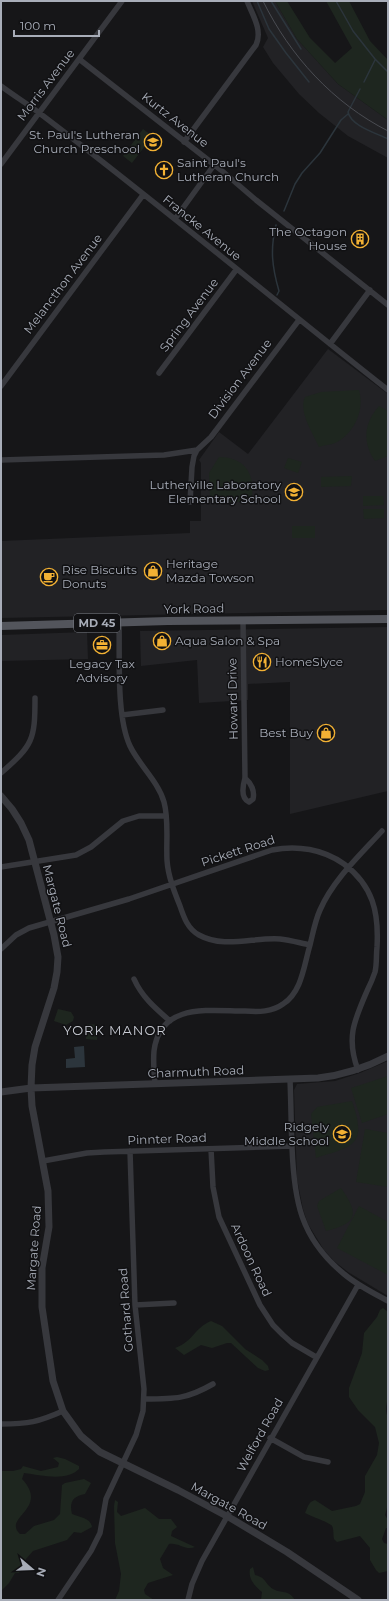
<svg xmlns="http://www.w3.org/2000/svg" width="389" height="1601" font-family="Montserrat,sans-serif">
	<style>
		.built { fill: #222225 }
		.green { fill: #1e261f }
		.water { fill: #2c353c }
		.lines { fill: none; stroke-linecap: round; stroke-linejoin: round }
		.stream { stroke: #2c353c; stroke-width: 1.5 }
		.minor { stroke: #37383d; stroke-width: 5.5 }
		.tertiary { stroke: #37383d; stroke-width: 7 }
		.primary { stroke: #53555c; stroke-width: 8 }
		.tram { stroke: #4a4c52; stroke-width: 1 }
		.labels { text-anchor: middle; stroke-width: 3; stroke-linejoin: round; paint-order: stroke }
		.shield { fill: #111113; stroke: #7b7e86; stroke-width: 1 }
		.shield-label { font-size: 11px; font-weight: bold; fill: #a8adb8 }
		.street-label { font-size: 12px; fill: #a8adb8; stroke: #111113 }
		.poi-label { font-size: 12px; fill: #a8adb8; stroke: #111113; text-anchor: end }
		.neighbourhood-label { font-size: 13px; letter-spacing: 1px; fill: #c9ccd4; stroke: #111113 }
	</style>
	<rect width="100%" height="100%" fill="#161618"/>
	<path class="built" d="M 252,1 L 275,1 L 297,39 L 338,84 L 388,120 L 388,158 L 348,136 L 319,113 L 299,94 L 273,63 L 263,47 L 268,38 Z
		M 328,349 L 388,394 L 388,610 L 1,618 L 1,541 L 190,533 L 190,521 L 201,521 L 201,463 L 199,460 L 219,432 L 248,454 Z
		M 388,627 L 388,791 L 290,814 L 290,682 L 248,684 L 248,700 L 199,703 L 197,660 L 141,666 L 140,631 Z
		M 87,632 L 88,659 L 1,661 L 1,635 Z
		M 388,1061 L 388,1296 L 348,1272 L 334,1261 L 324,1250 L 308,1224 L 303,1209 L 297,1179 L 294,1090 L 297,1084 L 335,1081 L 360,1073 Z"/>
	<path class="green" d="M 275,1 L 287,1 L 310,38 L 335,63 L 352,48 L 326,1 L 349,1 L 370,41 L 388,60 L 388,120 L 338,84 L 297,39 Z
		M 143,129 L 151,135 L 147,140 L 148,142 L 132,163 L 123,156 Z
		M 359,390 C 365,410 354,434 335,443 C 330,445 324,445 319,447 C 313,433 298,412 305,397 L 321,392 Z
		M 379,406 L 388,411 L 388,456 L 375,461 C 362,442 364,423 379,406 Z
		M 219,457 C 243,457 255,472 252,496 L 239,502 L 214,503 L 210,498 L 209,473 Z
		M 288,458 L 302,462 L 298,473 L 284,468 Z
		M 352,476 L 351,486 L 321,487 L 321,477 Z
		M 363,496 L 383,496 L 384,505 L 363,506 Z
		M 363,509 L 384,509 L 384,518 L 364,519 Z
		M 292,526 L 315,526 L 315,538 L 292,538 Z
		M 58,1009 L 71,1012 L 74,1017 L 73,1021 L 66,1025 L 54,1021 Z
		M 87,1024 L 98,1025 L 97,1040 L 86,1039 Z
		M 388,1076 L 388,1114 L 362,1123 L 351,1088 Z
		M 352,1101 C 367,1145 355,1146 316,1158 L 311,1114 L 317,1107 Z
		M 365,1129 L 388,1133 L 388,1187 L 356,1182 Z
		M 341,1188 C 360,1215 357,1223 326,1231 L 317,1206 L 319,1201 Z
		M 359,1206 L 388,1222 L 388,1275 L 337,1248 Z
		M 383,1308 L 388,1312 L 388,1399 C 386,1404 385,1412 388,1417 L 388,1504 L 385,1515 L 388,1520 L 388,1528 L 386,1528 L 382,1539 L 384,1543 L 388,1544 L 388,1571 L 379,1573 L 376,1570 L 370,1560 L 370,1548 L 360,1536 L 337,1542 L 334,1539 C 333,1535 334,1529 332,1526 C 331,1523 310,1516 305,1513 C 308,1507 308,1502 315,1500 L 332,1511 L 356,1506 L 360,1504 L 365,1492 L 365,1476 L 377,1455 L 379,1443 L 375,1427 L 358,1410 L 349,1397 L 349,1388 L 362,1353 L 364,1333 L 377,1317 L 380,1310 Z
		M 211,1321 L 222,1326 L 245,1349 L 262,1360 L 268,1366 L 269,1370 L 265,1371 L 258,1368 L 231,1343 L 227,1343 L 212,1348 L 201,1345 L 184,1355 L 175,1348 C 193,1342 195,1327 211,1321 Z
		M 57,1457 L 65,1459 L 79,1466 L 79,1469 C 66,1482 41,1475 24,1473 L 22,1479 C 50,1509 2,1517 20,1534 L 25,1534 L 34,1526 L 54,1520 L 60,1514 L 62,1485 L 65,1483 L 84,1479 L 91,1483 L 85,1494 C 73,1496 69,1502 72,1514 C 79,1517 91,1518 92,1527 L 81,1533 L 74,1532 L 67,1540 L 33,1551 L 26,1559 L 24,1567 L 19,1573 L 15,1573 L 9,1583 L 1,1591 L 1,1471 L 13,1471 L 21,1469 L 23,1466 L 41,1471 L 58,1467 L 59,1463 L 53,1458 Z
		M 115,1500 L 118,1502 L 117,1512 L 121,1516 L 145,1508 L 159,1519 L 171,1519 L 177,1527 L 172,1531 L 171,1536 L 195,1547 C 186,1551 178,1542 169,1544 L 160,1559 L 163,1568 L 173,1575 L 148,1583 L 144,1590 L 145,1594 L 154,1600 L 115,1600 L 119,1591 L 121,1574 L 115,1543 L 114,1506 Z
		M 253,1567 L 255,1575 C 267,1578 264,1583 273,1589 C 282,1594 288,1589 295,1600 L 261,1600 L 262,1592 C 255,1586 248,1579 250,1569 Z"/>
	<path class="water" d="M 84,1046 L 85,1067 L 66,1068 L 66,1059 L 75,1058 L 74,1047 Z"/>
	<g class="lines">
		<path class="stream" d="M 257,1 L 269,29 L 286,53 L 309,82
			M 271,1 L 301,49
			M 336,1 L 353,31 L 375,59 L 388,72
			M 364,82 L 375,60
			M 360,89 L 348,112 C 351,126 376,133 388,139
			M 284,211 L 295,184 L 302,173 L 320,153 L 341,120 L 348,114
			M 276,225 C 270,249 272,267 279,291 L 277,295"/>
		<path class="minor" d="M 79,59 L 221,170 L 256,200 L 388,305
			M 1,86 C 13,95 26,103 38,112 C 157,202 271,298 388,390
			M 184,142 L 256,45 C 263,30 252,14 247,1
			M 1,164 L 122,1
			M 175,219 L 214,165
			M 330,344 L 370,290
			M 159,373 L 236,270
			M 1,386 L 143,195
			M 1,460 L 164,455 L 197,450
			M 190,502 L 192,467 L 194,456 L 197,450 L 211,437 L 299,320
			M 243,620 L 245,778 C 243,785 240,798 249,802 L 253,799 C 255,791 251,783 245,778
			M 119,623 C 120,657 116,716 130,746 C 139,765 158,781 164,802 C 169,820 166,841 167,860 C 168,876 174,891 180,906 C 184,918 188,929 199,935 C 224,949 254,937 280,939 C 290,940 300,943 310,945
			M 122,715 L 163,710
			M 1,773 C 33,745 35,740 35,698
			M 1,867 L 76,855 L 91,847 L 123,821 L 139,816 L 166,816
			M 1,949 L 16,935 L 29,928 L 129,899 L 272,850 C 297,845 323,849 344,864 C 373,886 379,912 377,947 C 376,955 377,964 375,972 C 373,978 370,985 367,991 C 354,1021 346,1038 358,1070
			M 134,979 C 142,997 155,1008 170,1021
			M 290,1080 C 291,1102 291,1124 292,1147 C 294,1200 300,1238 344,1274 C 357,1285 373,1293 388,1301
			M 155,1084 C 154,1073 153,1062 154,1051 C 160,1002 210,1011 245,1011 C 259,1012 272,1012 283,1004 C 302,992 304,965 310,945 C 313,933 315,921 320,910 C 333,880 360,855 382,831
			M 211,1149 L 213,1187 L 219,1217 L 260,1305 L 273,1325 L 283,1335 L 292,1343 L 316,1357
			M 43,1161 L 87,1153 L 104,1152 L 292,1146
			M 135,1305 L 174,1303
			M 145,1399 C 175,1399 187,1399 213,1384
			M 1,1424 C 29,1424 38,1422 63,1411
			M 270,1438 L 304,1457 L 328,1462
			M 58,1600 L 91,1551 L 100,1533 L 106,1499 L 136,1435 L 143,1411 L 144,1389 L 135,1305 L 130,1151
			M 188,1600 L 192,1584 L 202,1561 L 358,1285"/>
		<path class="tertiary" d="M 1,796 L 12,809 L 21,823 L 29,840 L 54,935 L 58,957 L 57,972 L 54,988 L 35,1047 L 32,1065 L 31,1088 L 32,1106 L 48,1191 L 49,1227 L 42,1268 L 42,1307 L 53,1381 L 63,1411 L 81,1436 L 100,1452 L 178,1490 L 232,1519 L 287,1552 L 358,1600
			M 1,1092 L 31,1088 L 318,1078 C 343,1075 365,1068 388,1056"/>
		<path class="primary" d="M 1,626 L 168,621 L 388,619"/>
		<path class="tram" d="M 263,1 C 290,56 333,103 388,131"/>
	</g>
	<defs>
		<symbol id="school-ring" viewBox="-11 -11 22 22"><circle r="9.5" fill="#111113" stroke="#f2b134" stroke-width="1.5"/><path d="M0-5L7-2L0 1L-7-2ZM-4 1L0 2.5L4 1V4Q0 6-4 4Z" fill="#f2b134"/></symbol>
		<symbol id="church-ring" viewBox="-11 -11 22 22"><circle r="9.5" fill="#111113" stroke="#f2b134" stroke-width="1.5"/><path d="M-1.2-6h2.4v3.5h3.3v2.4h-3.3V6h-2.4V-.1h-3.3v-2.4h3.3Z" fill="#f2b134"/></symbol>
		<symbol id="building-ring" viewBox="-11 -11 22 22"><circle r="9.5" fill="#111113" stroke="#f2b134" stroke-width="1.5"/><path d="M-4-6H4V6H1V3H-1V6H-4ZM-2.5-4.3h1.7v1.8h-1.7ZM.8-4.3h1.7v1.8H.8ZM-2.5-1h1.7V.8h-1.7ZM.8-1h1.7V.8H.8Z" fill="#f2b134"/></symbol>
		<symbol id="shop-ring" viewBox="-11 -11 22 22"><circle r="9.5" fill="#111113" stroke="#f2b134" stroke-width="1.5"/><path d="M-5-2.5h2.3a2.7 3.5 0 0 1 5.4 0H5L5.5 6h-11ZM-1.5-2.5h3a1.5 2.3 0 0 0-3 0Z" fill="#f2b134"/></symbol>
		<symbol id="cafe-ring" viewBox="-11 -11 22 22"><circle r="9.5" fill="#111113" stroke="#f2b134" stroke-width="1.5"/><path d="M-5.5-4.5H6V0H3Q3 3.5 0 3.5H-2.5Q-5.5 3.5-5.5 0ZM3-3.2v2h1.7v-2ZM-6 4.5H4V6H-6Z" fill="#f2b134"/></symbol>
		<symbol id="office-ring" viewBox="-11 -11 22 22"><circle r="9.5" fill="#111113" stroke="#f2b134" stroke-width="1.5"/><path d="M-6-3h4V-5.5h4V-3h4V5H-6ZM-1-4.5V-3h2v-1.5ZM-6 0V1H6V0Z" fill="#f2b134"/></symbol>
		<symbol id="restaurant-ring" viewBox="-11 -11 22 22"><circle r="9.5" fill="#111113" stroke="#f2b134" stroke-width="1.5"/><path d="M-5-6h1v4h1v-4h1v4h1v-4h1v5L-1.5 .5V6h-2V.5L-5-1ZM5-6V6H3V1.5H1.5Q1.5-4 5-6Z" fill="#f2b134"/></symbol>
	</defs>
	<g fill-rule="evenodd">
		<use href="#school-ring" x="143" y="132" width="20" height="20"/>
		<use href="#church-ring" x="154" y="160" width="20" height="20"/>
		<use href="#building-ring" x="350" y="229" width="20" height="20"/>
		<use href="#school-ring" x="284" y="482" width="20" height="20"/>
		<use href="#shop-ring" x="143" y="561" width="20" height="20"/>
		<use href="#cafe-ring" x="39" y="567" width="20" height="20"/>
		<use href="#shop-ring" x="152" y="631" width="20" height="20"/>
		<use href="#office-ring" x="92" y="635" width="20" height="20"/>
		<use href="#restaurant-ring" x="252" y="652" width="20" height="20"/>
		<use href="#shop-ring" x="316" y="723" width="20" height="20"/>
		<use href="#school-ring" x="332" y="1124" width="20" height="20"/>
	</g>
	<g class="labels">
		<rect class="shield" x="74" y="614" width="46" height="18" rx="3"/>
		<g class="shield-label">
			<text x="97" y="627">MD 45</text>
		</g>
		<g class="street-label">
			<text transform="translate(46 85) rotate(-53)" y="4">Morris Avenue</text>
			<text transform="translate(175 120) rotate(38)" y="4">Kurtz Avenue</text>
			<text transform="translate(202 228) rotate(39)" y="4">Francke Avenue</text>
			<text transform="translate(63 284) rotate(-53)" y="4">Melancthon Avenue</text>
			<text transform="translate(189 315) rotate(-53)" y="4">Spring Avenue</text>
			<text transform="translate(240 379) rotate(-53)" y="4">Division Avenue</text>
			<text transform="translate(194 609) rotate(-1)" y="4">York Road</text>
			<text transform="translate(233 699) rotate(-91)" y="4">Howard Drive</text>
			<text transform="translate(238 851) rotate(-18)" y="4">Pickett Road</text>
			<text transform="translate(57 906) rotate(76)" y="4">Margate Road</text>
			<text transform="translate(196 1072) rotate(-2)" y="4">Charmuth Road</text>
			<text transform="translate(167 1139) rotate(-2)" y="4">Pinnter Road</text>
			<text transform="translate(34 1248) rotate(-86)" y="4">Margate Road</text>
			<text transform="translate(251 1260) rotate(65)" y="4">Ardoon Road</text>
			<text transform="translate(126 1310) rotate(-94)" y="4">Gothard Road</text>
			<text transform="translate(260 1435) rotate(-61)" y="4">Welford Road</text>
			<text transform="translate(229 1506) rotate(29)" y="4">Margate Road</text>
		</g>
		<g class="poi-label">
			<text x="140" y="139">St. Paul's Lutheran<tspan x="140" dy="14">Church Preschool</tspan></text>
			<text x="177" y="167" text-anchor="start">Saint Paul's<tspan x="177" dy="14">Lutheran Church</tspan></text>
			<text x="347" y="236">The Octagon<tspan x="347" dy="14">House</tspan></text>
			<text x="281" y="489">Lutherville Laboratory<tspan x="281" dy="14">Elementary School</tspan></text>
			<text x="166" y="568" text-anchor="start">Heritage<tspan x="166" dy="14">Mazda Towson</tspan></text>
			<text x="62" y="574" text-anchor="start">Rise Biscuits<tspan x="62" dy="14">Donuts</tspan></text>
			<text x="175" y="645" text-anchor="start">Aqua Salon &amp; Spa</text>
			<text x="275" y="666" text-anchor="start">HomeSlyce</text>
			<text x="102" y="668" text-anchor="middle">Legacy Tax<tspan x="102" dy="14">Advisory</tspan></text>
			<text x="313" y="737">Best Buy</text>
			<text x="329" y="1131">Ridgely<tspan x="329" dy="14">Middle School</tspan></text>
		</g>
		<g class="neighbourhood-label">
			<text x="115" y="1035">YORK MANOR</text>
		</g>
	</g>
	<rect width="389" height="1601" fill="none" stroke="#a8adb8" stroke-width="4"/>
	<g transform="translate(32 1569) rotate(109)" stroke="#111113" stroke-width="3" paint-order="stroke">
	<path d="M0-3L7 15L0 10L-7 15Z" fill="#a8adb8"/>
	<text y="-6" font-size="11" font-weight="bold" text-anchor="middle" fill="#a8adb8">N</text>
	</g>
	<path d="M14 30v6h85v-6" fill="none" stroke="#a8adb8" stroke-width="2"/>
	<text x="20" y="30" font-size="12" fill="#a8adb8" stroke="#111113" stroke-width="3" paint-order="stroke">100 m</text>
</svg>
